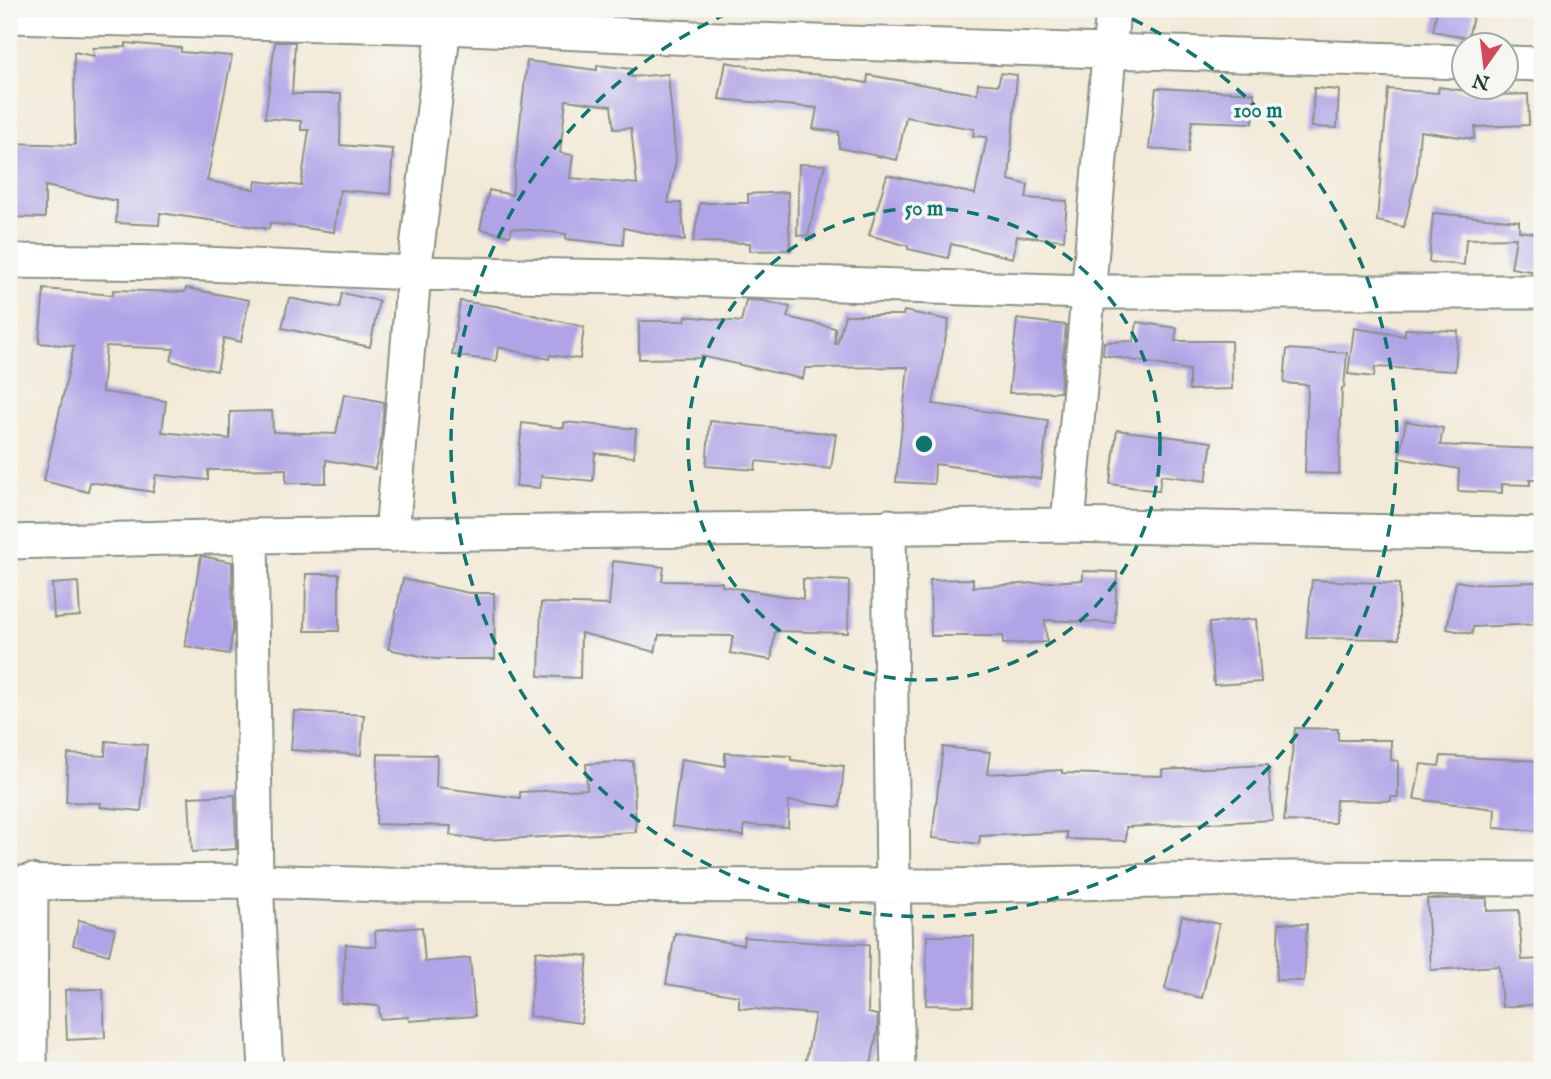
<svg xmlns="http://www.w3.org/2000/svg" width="1551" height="1079" font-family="'IM FELL English',serif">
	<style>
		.building { fill: #b0a3e7; fill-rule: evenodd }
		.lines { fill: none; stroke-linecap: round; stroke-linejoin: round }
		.street-casing { stroke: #889385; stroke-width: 37 }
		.street { stroke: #fff; stroke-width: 33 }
		.ring { fill: none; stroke: #0f766e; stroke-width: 3.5; stroke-dasharray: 12 9 }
		.centre { fill: #0f766e; stroke: #f6f6f2; stroke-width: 3.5 }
		.ring-label { font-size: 21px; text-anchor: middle; font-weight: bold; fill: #0f766e; stroke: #f6f6f2; stroke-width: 7; stroke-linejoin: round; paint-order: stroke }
	</style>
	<rect width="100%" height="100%" fill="#f6f6f2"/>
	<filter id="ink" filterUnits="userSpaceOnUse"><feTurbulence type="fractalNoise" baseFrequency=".0143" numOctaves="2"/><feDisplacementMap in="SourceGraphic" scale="14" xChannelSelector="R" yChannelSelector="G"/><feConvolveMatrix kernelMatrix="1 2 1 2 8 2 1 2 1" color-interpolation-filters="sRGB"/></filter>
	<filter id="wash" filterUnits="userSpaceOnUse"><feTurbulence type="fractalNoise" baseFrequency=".00686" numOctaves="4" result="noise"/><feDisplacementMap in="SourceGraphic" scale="28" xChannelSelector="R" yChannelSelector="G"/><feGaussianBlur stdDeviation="1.57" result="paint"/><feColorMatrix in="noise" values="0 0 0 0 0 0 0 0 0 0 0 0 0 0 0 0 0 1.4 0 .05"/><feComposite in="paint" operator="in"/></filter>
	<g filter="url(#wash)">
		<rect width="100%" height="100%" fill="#f2e9d6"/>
		<g id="blocks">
			<path class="building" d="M 1437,9 L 1457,9 L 1474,12 L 1468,38 L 1433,31 Z
				M 275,42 L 295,42 L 292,94 L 341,94 L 340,145 L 393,149 L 390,194 L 340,190 L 334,232 L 270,223 L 269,229 L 160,213 L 159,225 L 116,223 L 117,201 L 45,186 L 45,218 L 9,217 L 9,143 L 75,145 L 74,52 L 94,56 L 93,48 L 126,47 L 126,43 L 181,48 L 181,52 L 232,56 L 207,181 L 255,189 L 256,181 L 301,186 L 309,130 L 301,130 L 301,121 L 265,118 Z
				M 527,61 L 597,70 L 597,65 L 632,69 L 631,77 L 668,74 L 676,159 L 668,203 L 681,203 L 685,241 L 624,228 L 623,245 L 566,239 L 566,234 L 512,228 L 510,236 L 480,229 L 489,190 L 512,195 ZM 566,100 L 611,106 L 614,129 L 631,128 L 637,184 L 570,178 L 573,155 L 560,153 Z
				M 726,62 L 772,71 L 824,75 L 867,83 L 868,75 L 977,94 L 978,83 L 998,85 L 1001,73 L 1017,75 L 1009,180 L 1028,185 L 1026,198 L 1067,201 L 1064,240 L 1017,236 L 1013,258 L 951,244 L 948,258 L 908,249 L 908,246 L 869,235 L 887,175 L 975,194 L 987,137 L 973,136 L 974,129 L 906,117 L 897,160 L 839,148 L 839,132 L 813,129 L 817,108 L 719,99 Z
				M 1439,87 L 1493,95 L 1528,94 L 1529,125 L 1475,127 L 1474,139 L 1420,131 L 1417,173 L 1404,227 L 1377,221 L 1388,89 L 1438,93 Z
				M 1156,88 L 1254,93 L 1253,123 L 1192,121 L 1188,153 L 1149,148 Z
				M 1314,88 L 1339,90 L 1337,128 L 1312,127 Z
				M 799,164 L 825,165 L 808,236 L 797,235 Z
				M 788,192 L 790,250 L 750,251 L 750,243 L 693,242 L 700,203 L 748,203 L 748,194 Z
				M 1433,213 L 1519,221 L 1519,231 L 1542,234 L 1542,273 L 1511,268 L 1516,238 L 1466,239 L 1464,265 L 1429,262 Z
				M 186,288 L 249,300 L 241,342 L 224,338 L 217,371 L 171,361 L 174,349 L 106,346 L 102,392 L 166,401 L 162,432 L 230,439 L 230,412 L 272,411 L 273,432 L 336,434 L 344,394 L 384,402 L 381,441 L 375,469 L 326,460 L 326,483 L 286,483 L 286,469 L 208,470 L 208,480 L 156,475 L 153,492 L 90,482 L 88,492 L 44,481 L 74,346 L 39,343 L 44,289 L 113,295 L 113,290 L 185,292 Z
				M 342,293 L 379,301 L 370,347 L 282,328 L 289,298 L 339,308 Z
				M 746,300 L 764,301 L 790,307 L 787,317 L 835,328 L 835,344 L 837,344 L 845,315 L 903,315 L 904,311 L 949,320 L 933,404 L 1048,420 L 1041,479 L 935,464 L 934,484 L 896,482 L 908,367 L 805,368 L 803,379 L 701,356 L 701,358 L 639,359 L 639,321 L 685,321 L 686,316 L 741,322 Z
				M 460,301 L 496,306 L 584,327 L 580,359 L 550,355 L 549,359 L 498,347 L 496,361 L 452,355 Z
				M 1017,319 L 1066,325 L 1060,392 L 1009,393 Z
				M 1137,322 L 1177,328 L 1175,341 L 1231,341 L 1232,389 L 1189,390 L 1189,370 L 1103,355 L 1104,342 L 1134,341 Z
				M 1354,328 L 1405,336 L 1405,329 L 1458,331 L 1455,371 L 1375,367 L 1374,377 L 1348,374 Z
				M 1287,349 L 1347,353 L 1344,388 L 1342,388 L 1339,474 L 1305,473 L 1308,385 L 1284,383 Z
				M 710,421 L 836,434 L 831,469 L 756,461 L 755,470 L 706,466 Z
				M 1406,421 L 1443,428 L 1440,445 L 1542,449 L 1542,480 L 1530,480 L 1530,485 L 1502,484 L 1502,493 L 1458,491 L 1459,469 L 1399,458 Z
				M 564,422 L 636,429 L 634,457 L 595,453 L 593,481 L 541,476 L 540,488 L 516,486 L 522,423 L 564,428 Z
				M 1117,430 L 1212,442 L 1206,481 L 1161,475 L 1159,491 L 1110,484 Z
				M 201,556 L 232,562 L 233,630 L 229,654 L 185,646 Z
				M 613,561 L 664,567 L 662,581 L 722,582 L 722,586 L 803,599 L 803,579 L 849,581 L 848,633 L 775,631 L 771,660 L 730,653 L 733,636 L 659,635 L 655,652 L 581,633 L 580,678 L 539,676 L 541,603 L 609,605 Z
				M 1083,571 L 1117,572 L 1115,623 L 1045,620 L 1047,642 L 1003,644 L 1003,636 L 931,636 L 930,580 L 973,579 L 973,587 L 1083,580 Z
				M 306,574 L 339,574 L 339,631 L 305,631 Z
				M 403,579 L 469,593 L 494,593 L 495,659 L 435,659 L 388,649 Z
				M 1312,580 L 1399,584 L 1399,639 L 1306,638 Z
				M 1456,581 L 1474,584 L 1537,582 L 1539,624 L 1473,627 L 1472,634 L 1447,629 Z
				M 78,582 L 80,616 L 54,618 L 52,584 Z
				M 1256,619 L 1261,682 L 1214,685 L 1209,623 Z
				M 294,711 L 364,715 L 361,755 L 291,750 Z
				M 1295,728 L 1338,729 L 1338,740 L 1391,740 L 1391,760 L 1398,761 L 1398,797 L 1391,797 L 1391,801 L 1336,800 L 1335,823 L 1284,821 Z
				M 106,741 L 147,745 L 141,811 L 100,807 L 101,803 L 66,802 L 68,754 L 105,756 Z
				M 943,747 L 990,752 L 987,774 L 1062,770 L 1062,773 L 1162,776 L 1162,770 L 1268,765 L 1273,820 L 1126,827 L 1126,841 L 1067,839 L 1067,832 L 980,836 L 979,844 L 932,838 Z
				M 725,753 L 791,756 L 791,760 L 844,766 L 840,807 L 789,801 L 788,827 L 744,825 L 744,836 L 672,826 L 681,759 L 725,766 Z
				M 378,754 L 437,755 L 436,787 L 520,798 L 520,792 L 587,789 L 586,764 L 633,761 L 636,832 L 485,840 L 450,835 L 451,826 L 376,824 Z
				M 1441,756 L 1542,761 L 1542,831 L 1494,828 L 1495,809 L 1414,799 L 1421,764 L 1439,766 Z
				M 235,795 L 236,849 L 192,852 L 189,797 Z
				M 1487,898 L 1487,911 L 1519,910 L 1522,960 L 1542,959 L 1542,1004 L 1502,1007 L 1499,966 L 1431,970 L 1427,899 Z
				M 1182,916 L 1219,924 L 1202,998 L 1165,989 Z
				M 79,920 L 115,929 L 109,955 L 73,945 Z
				M 1279,923 L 1307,924 L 1304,981 L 1276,980 Z
				M 422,927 L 425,962 L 470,958 L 475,1016 L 409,1021 L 408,1017 L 380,1019 L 379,1006 L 341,1003 L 346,944 L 376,947 L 375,931 Z
				M 675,933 L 743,945 L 744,937 L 821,943 L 869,944 L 868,1013 L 877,1015 L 878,1028 L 870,1070 L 804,1070 L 815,1014 L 739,1008 L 739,996 L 666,984 Z
				M 927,936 L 974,936 L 973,1006 L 926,1005 Z
				M 536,951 L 588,956 L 581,1023 L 529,1016 Z
				M 103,989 L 105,1038 L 67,1040 L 65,990 Z"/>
		</g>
	</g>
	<g filter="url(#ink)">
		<use href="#blocks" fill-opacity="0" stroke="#889385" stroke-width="2"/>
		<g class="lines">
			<defs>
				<path id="street" d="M 9,16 L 445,27 L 718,39 L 1464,62
					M 1506,63 L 1542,64
					M 9,261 L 180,263 L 414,273 L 624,277 L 1088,292 L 1542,292
					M 1068,525 L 1113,9
					M 889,526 L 893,886 L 898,1070
					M 392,535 L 414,273 L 446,9
					M 251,536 L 256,881 L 266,1070
					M 9,542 L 251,536 L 1068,525 L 1542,535
					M 9,883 L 256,881 L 386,885 L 945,886 L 1289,878 L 1542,879
					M 30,1070 L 31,881"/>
			</defs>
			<use href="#street" class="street-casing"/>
			<use href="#street" class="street"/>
		</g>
	</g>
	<g class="ring">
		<circle cx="924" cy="444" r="236"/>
		<path d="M1113 10A473 473 0 1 1 735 10"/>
	</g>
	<circle cx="924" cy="444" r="10" class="centre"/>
	<g class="ring-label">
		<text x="1258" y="117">100 m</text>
		<text x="924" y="215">50 m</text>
	</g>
	<rect width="1551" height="1079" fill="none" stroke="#f6f6f2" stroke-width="35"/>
	<g transform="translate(1485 66) rotate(194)"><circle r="33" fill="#f6f6f2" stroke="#a0aca6" stroke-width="2"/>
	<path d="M0-5L12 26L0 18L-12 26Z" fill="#d1495b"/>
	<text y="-10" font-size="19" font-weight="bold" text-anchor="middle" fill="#1f3d34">N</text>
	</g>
</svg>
